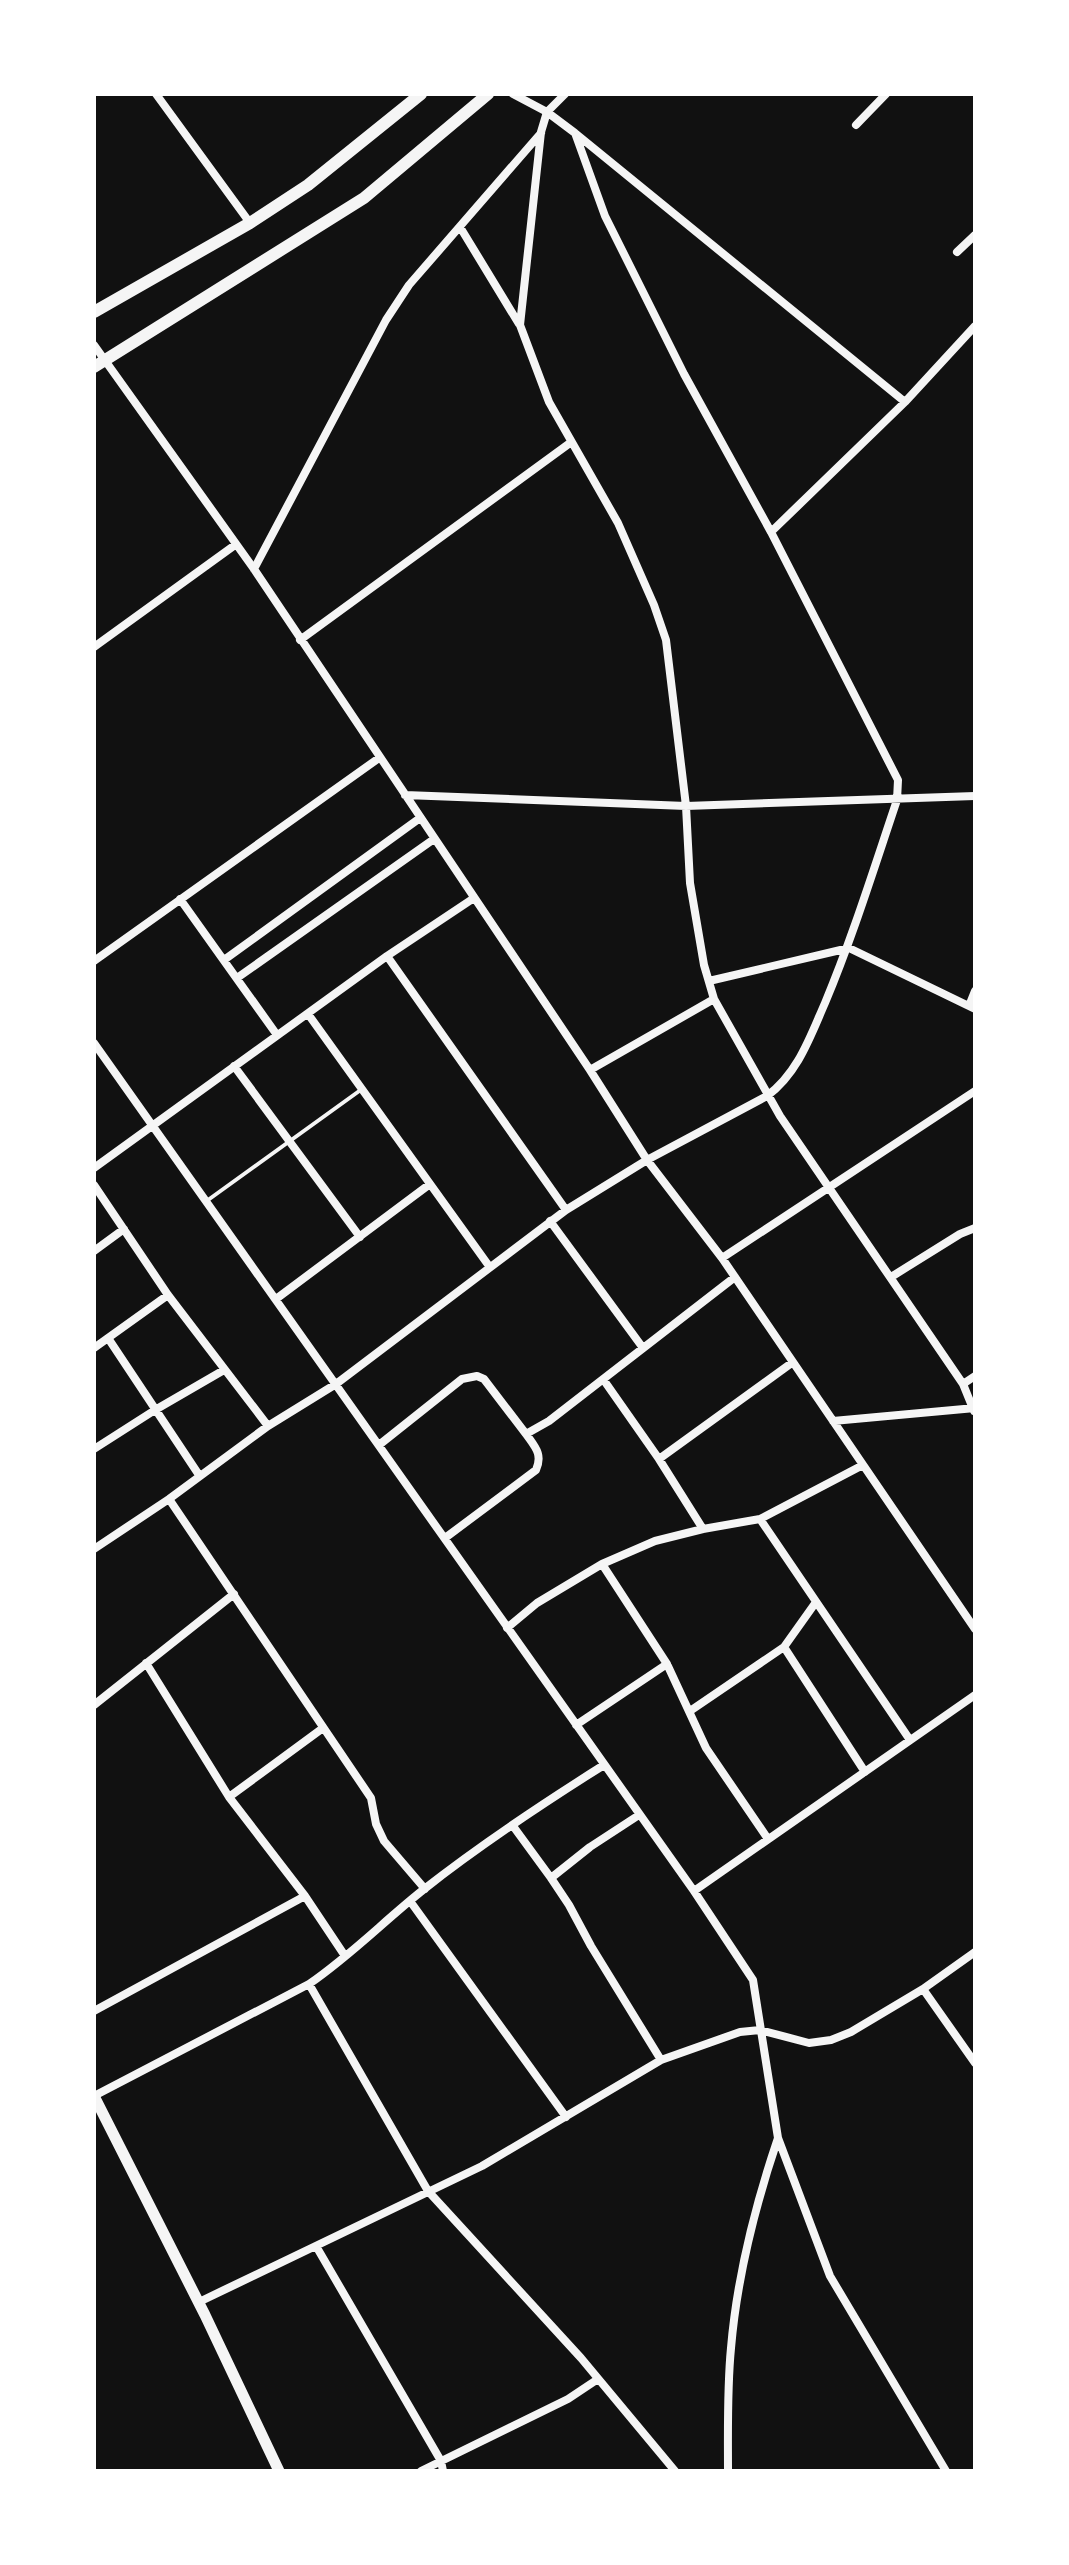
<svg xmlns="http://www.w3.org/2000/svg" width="1069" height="2565" font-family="'Alegreya Sans',sans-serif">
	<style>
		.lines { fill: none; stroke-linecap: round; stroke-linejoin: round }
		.service { stroke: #f5f5f5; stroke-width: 4 }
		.minor { stroke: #f5f5f5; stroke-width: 8 }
		.tertiary { stroke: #f5f5f5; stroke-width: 11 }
		.secondary { stroke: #f5f5f5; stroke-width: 12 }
	</style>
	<rect width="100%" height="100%" fill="#111"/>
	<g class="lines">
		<path class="service" d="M 208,1200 L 362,1089"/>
		<path class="minor" d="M 156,94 L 250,223
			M 513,94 L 547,112 L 575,133 L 905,402
			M 565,94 L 547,112 L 541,132 L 520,325 L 549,402 L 618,523 L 654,605 L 666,640 L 686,806 L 690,883 L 704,965 L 714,999 L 780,1116 L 963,1384
			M 856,125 L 886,94
			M 460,227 L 519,324
			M 957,252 L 975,235
			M 94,345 L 254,569 L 590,1070 L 647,1160 L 722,1258 L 975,1629
			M 771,532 L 905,402 L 975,326
			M 254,569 L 386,320 L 409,285 L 541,133
			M 300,640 L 570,443
			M 94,647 L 235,545
			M 405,795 L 686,806 L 975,796
			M 180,899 L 277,1035
			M 387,956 L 566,1210
			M 224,960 L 420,818
			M 94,961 L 379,758
			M 237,978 L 434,839
			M 709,981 L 849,948 L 975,1009
			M 969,1006 L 975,991
			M 308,1014 L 489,1266
			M 94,1043 L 694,1891 L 753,1980 L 778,2138 L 830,2276 L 946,2471
			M 234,1066 L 360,1237
			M 590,1070 L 714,999
			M 94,1168 L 387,956 L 474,898
			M 94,1185 L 168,1295 L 268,1426
			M 550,1221 L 643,1348
			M 94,1251 L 124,1229
			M 722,1258 L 975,1091
			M 891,1277 L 960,1234 L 975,1228
			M 276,1299 L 430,1184
			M 108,1338 L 199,1475
			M 94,1348 L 168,1295
			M 603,1379 L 659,1459 L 703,1529
			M 974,1411 L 963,1384 L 975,1376
			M 833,1421 L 975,1408
			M 379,1445 L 462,1379 L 477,1376 L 484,1379 L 526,1434 L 549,1421 L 735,1277
			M 94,1449 L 155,1410 L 224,1370
			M 659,1459 L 793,1362
			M 169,1499 L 371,1798 L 376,1824 L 384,1841 L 425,1889
			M 760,1519 L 910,1740
			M 445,1538 L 536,1470 C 543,1454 535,1447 526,1434
			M 94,1549 L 169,1499 L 268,1426 L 336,1384 L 566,1210 L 647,1160 L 767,1096 C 798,1073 810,1037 825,1003 C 853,936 874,868 897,800 L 898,780 L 771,532 L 684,374 L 605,216 L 575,133
			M 602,1564 L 667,1664 L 706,1748 L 768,1839
			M 816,1602 L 784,1647 L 865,1772
			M 507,1628 L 537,1603 L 602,1564 L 655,1541 L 703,1529 L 760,1519 L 863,1465
			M 146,1663 L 229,1797 L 305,1896 L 345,1956
			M 94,1705 L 234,1594
			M 690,1711 L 784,1647
			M 576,1725 L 667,1664
			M 229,1797 L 323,1728
			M 639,1815 L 590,1847 L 551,1878 L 569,1905 L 591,1946 L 661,2060
			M 513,1826 L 551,1878
			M 694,1891 L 975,1695
			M 410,1901 L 566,2117
			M 975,1952 L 923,1989 L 975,2063
			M 309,1984 L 428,2191 L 581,2358 L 675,2471
			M 94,2011 L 305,1896
			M 94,2096 L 309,1984 C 350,1956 384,1921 423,1890 C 480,1845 542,1804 604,1765
			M 316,2246 L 441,2461 L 443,2471
			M 199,2302 L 482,2166 L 661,2060 L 740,2032 L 760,2030 L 809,2043 L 831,2040 L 851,2032 L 923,1989
			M 421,2471 L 568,2399 L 598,2379
			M 728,2471 C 728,2430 727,2389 731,2348 C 737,2277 755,2206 778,2138"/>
		<path class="tertiary" d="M 94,2096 L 205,2315 L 279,2471"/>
		<path class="secondary" d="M 94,312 L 250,223 L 308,185 L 421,94
			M 94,367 L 364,198 L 488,94"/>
	</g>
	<rect width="1069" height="2565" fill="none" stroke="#ffffff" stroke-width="192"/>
</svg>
